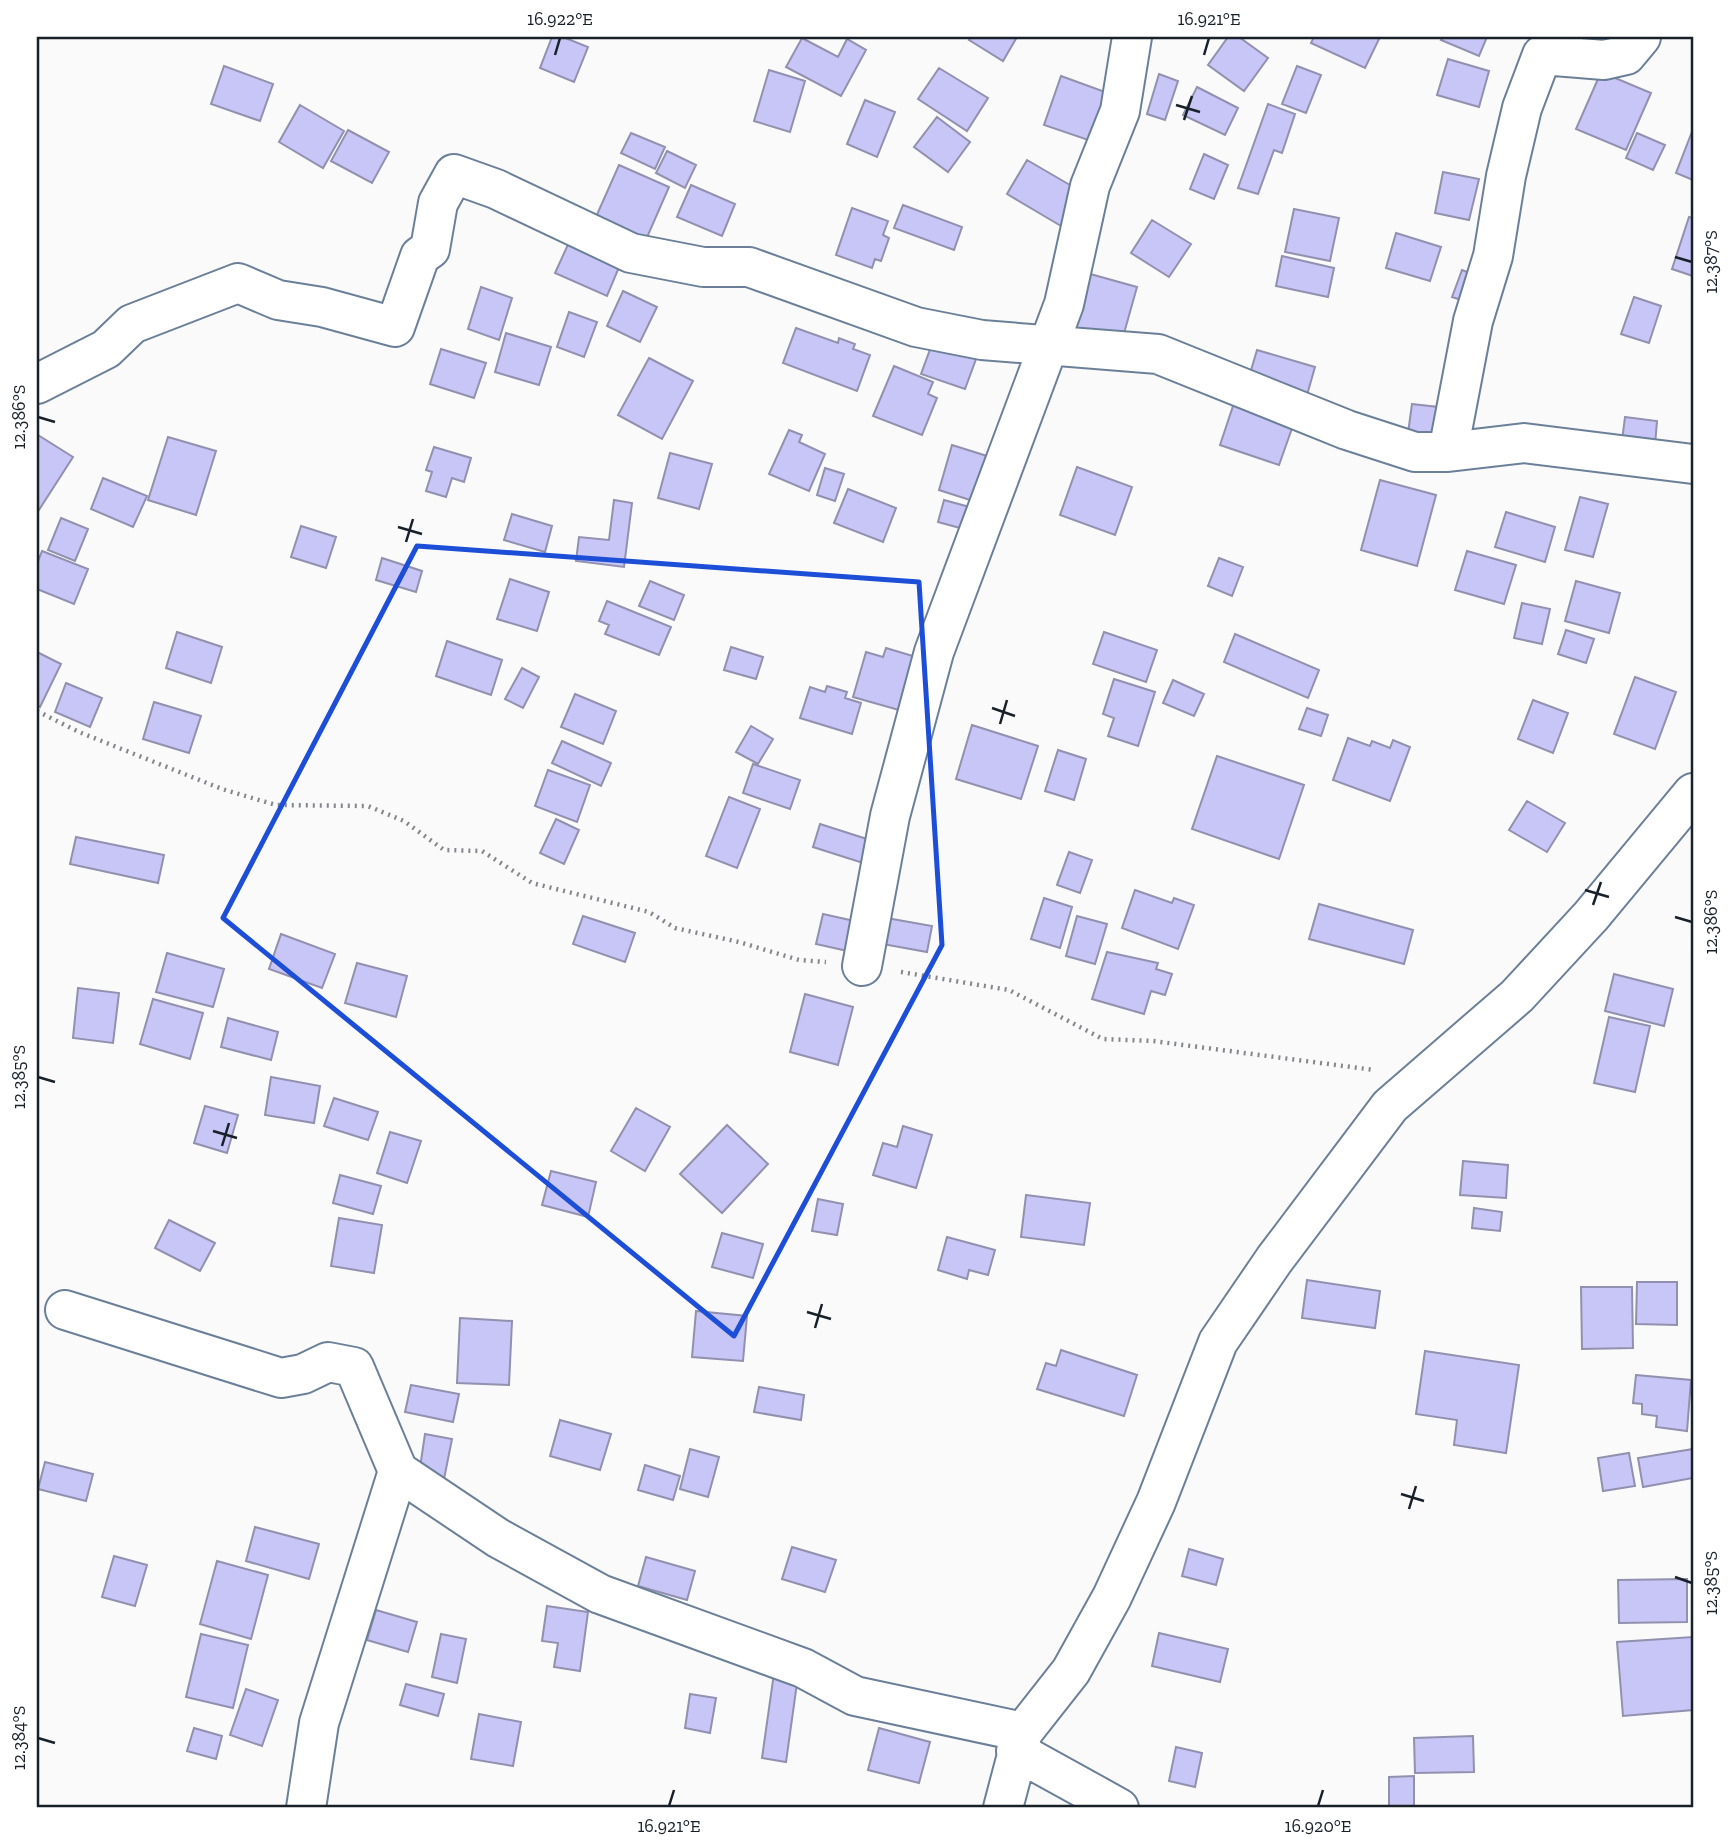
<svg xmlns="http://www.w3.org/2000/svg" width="1730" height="1845" font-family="'Zilla Slab',serif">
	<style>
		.building { fill: #c8c6f6; stroke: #9290af; stroke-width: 2 }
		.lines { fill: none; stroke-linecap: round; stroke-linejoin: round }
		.street-casing { stroke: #6b8098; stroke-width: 42 }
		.path { stroke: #83878d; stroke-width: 4.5; stroke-dasharray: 2 5; stroke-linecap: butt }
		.street { stroke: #fff; stroke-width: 38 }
		.marked { fill: none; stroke: #1d4ed8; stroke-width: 5; stroke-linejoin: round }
		.ticks { fill: none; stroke: #18202a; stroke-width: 2.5 }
		.neatline { fill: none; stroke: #18202a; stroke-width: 2.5 }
		.ticks-label { font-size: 18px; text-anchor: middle; fill: #18202a }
	</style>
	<rect width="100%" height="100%" fill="#fafafa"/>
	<path class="building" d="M 552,37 L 563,37 L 588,47 L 574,82 L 540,68 Z
		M 971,37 L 1017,37 L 1003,61 L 969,40 Z
		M 1228,37 L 1239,37 L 1268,58 L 1244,91 L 1208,65 Z
		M 1314,37 L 1380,37 L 1365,68 L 1311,43 Z
		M 1443,37 L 1487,37 L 1479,56 L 1441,40 Z
		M 802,38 L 838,57 L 847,39 L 866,50 L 841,96 L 786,67 Z
		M 1448,59 L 1489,71 L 1479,107 L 1437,95 Z
		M 224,66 L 273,84 L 260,121 L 211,104 Z
		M 1297,66 L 1321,75 L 1306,113 L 1282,104 Z
		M 939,68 L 988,98 L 967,131 L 918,99 Z
		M 769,70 L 805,81 L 790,132 L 754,121 Z
		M 1601,72 L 1651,93 L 1626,150 L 1576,129 Z
		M 1159,74 L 1178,81 L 1165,120 L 1147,114 Z
		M 1061,76 L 1119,97 L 1103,145 L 1044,125 Z
		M 1197,87 L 1238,108 L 1225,135 L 1183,115 Z
		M 865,100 L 895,112 L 877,157 L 847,144 Z
		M 1268,104 L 1295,114 L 1282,153 L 1274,150 L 1258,194 L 1238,188 Z
		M 300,105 L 344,131 L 323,168 L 279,142 Z
		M 937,117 L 970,142 L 948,172 L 914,147 Z
		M 1693,129 L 1693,180 L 1676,173 Z
		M 348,130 L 389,152 L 372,183 L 331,161 Z
		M 631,133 L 665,147 L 655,169 L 621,153 Z
		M 1637,133 L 1665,145 L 1653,170 L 1626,158 Z
		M 667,151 L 696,165 L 685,188 L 656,173 Z
		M 1204,154 L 1228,165 L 1214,199 L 1190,189 Z
		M 1027,160 L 1082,192 L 1061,226 L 1007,194 Z
		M 619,165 L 669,187 L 645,242 L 595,219 Z
		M 1443,172 L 1479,179 L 1469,220 L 1435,213 Z
		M 691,185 L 735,204 L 722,236 L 677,217 Z
		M 903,205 L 962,227 L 954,250 L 894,228 Z
		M 852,208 L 888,221 L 883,235 L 889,238 L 881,261 L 875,259 L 872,268 L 836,255 Z
		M 1294,209 L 1339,218 L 1330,261 L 1285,252 Z
		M 1689,217 L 1693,218 L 1693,276 L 1672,269 Z
		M 1152,220 L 1191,244 L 1169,277 L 1131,253 Z
		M 1396,233 L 1441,247 L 1430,281 L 1386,268 Z
		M 571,238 L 622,260 L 607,296 L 555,273 Z
		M 1282,256 L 1334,268 L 1328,297 L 1276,286 Z
		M 1462,270 L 1480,277 L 1471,303 L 1452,297 Z
		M 1083,272 L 1137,287 L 1121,344 L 1068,330 Z
		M 481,287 L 512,298 L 499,340 L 468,329 Z
		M 623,291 L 657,307 L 640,342 L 607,326 Z
		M 1634,297 L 1661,306 L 1649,343 L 1621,334 Z
		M 569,312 L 597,322 L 584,357 L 557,347 Z
		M 796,328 L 838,343 L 839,338 L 855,344 L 853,349 L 870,355 L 857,391 L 783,363 Z
		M 506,333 L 551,347 L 539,385 L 495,372 Z
		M 932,344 L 976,359 L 965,389 L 921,374 Z
		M 441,349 L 486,363 L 474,398 L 430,384 Z
		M 1257,350 L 1315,367 L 1307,395 L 1249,377 Z
		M 649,358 L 693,381 L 662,439 L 618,415 Z
		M 894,366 L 933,382 L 928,394 L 937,398 L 922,435 L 873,416 Z
		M 1235,400 L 1295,420 L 1279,465 L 1220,445 Z
		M 1412,404 L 1447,408 L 1444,438 L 1408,433 Z
		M 1625,417 L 1657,421 L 1655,445 L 1622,441 Z
		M 789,430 L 802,435 L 799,442 L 825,454 L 809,491 L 769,474 Z
		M 38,435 L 73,457 L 37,513 L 37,438 Z
		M 168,437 L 216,451 L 196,515 L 148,500 Z
		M 952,445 L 987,456 L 973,501 L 939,490 Z
		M 434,447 L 471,458 L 464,482 L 452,478 L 446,497 L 426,491 L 432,472 L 426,470 Z
		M 670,453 L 712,464 L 699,509 L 658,498 Z
		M 1077,467 L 1132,487 L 1115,535 L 1060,515 Z
		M 825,468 L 844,474 L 835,501 L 817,495 Z
		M 103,478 L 147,496 L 133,527 L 91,509 Z
		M 1380,480 L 1436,495 L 1417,566 L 1361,550 Z
		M 848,489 L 896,508 L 883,542 L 834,523 Z
		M 1580,497 L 1608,504 L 1593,557 L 1565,550 Z
		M 614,500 L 632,503 L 624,567 L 576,561 L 579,537 L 609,540 Z
		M 944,500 L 977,509 L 971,531 L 938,522 Z
		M 1506,512 L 1555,527 L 1545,562 L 1495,547 Z
		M 512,514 L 552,526 L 545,552 L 504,540 Z
		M 61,518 L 88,529 L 75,561 L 48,550 Z
		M 301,526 L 336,537 L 326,568 L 291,557 Z
		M 42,551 L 88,569 L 74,604 L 37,589 L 37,564 Z
		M 1467,551 L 1516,565 L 1504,604 L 1455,590 Z
		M 382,558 L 422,571 L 416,592 L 376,580 Z
		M 1219,558 L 1243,567 L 1232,596 L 1208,586 Z
		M 510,579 L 549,592 L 537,631 L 497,619 Z
		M 650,581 L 684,595 L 674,620 L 639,606 Z
		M 1576,581 L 1620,593 L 1609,633 L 1565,621 Z
		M 607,601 L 671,627 L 659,655 L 605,634 L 609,625 L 599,621 Z
		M 1522,603 L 1550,609 L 1542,644 L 1514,638 Z
		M 1566,630 L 1594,639 L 1586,663 L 1558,654 Z
		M 177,632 L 222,647 L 211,683 L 166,668 Z
		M 1104,632 L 1157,650 L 1146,682 L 1093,664 Z
		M 1235,634 L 1319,670 L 1308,698 L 1224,662 Z
		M 447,641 L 502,660 L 491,695 L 436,676 Z
		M 731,647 L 763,657 L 756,679 L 724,670 Z
		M 886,648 L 916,657 L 906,712 L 853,697 L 866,652 L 883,657 Z
		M 37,652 L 61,664 L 40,707 L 37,705 Z
		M 522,668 L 539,677 L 523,708 L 505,699 Z
		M 1635,677 L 1676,692 L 1655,749 L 1614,734 Z
		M 1114,679 L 1155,692 L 1138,746 L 1108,736 L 1114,718 L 1103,714 Z
		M 1173,680 L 1204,694 L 1194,716 L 1163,703 Z
		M 66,683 L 102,698 L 90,727 L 55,712 Z
		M 827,686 L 847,692 L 845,698 L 861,703 L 852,734 L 800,718 L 810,687 L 825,692 Z
		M 575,694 L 616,711 L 603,744 L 561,727 Z
		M 1533,700 L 1568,713 L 1553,753 L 1518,739 Z
		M 154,702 L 201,716 L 189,753 L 143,739 Z
		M 1307,708 L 1328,715 L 1321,736 L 1299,729 Z
		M 972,725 L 1038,746 L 1021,799 L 956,779 Z
		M 751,726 L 773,739 L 758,764 L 736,752 Z
		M 1348,738 L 1370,746 L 1372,741 L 1390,748 L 1393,740 L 1410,747 L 1390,801 L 1333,780 Z
		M 562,741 L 611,763 L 601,786 L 552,763 Z
		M 1058,750 L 1086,759 L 1074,800 L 1045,791 Z
		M 1217,756 L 1304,785 L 1279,859 L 1192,829 Z
		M 753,764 L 800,780 L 790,809 L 743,793 Z
		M 548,770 L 590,785 L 577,822 L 535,806 Z
		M 729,797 L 760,809 L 737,868 L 706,856 Z
		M 1527,801 L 1565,823 L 1547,852 L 1509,830 Z
		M 556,819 L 579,830 L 564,864 L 540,853 Z
		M 820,824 L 870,840 L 863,863 L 813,847 Z
		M 76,837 L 164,855 L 158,883 L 70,864 Z
		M 1069,852 L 1092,860 L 1080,893 L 1057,885 Z
		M 1135,890 L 1172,903 L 1174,898 L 1194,905 L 1178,949 L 1122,928 Z
		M 1044,898 L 1072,907 L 1060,948 L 1031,939 Z
		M 1319,904 L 1413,930 L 1404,964 L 1309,939 Z
		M 823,914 L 859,922 L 852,952 L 816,944 Z
		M 583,916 L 635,933 L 625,962 L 573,944 Z
		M 1077,916 L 1107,924 L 1095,964 L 1066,956 Z
		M 881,917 L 932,926 L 927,952 L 877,943 Z
		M 281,934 L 335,954 L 322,988 L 269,969 Z
		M 1107,952 L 1158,963 L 1156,969 L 1172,974 L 1165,995 L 1151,991 L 1144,1014 L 1092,999 Z
		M 167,953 L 224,969 L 213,1007 L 156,992 Z
		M 357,963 L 407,976 L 396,1017 L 345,1003 Z
		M 1614,974 L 1673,989 L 1664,1026 L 1605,1011 Z
		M 78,988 L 119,993 L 113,1043 L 73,1038 Z
		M 805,994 L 853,1007 L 838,1065 L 790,1052 Z
		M 153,999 L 203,1013 L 190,1059 L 140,1044 Z
		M 1609,1017 L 1650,1026 L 1635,1092 L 1594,1083 Z
		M 228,1018 L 278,1032 L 271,1060 L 221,1047 Z
		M 271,1077 L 320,1086 L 314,1123 L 265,1115 Z
		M 334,1098 L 378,1112 L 368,1140 L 324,1126 Z
		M 205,1106 L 238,1115 L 227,1153 L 194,1143 Z
		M 636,1108 L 670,1127 L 645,1171 L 611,1151 Z
		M 727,1125 L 768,1164 L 722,1213 L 680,1174 Z
		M 903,1126 L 932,1135 L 916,1188 L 873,1175 L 883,1143 L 897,1147 Z
		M 390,1132 L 421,1141 L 407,1183 L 377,1173 Z
		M 1463,1161 L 1508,1165 L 1506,1198 L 1460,1195 Z
		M 551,1171 L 596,1182 L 588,1217 L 542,1205 Z
		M 340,1175 L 381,1186 L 373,1214 L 333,1203 Z
		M 1026,1195 L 1090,1203 L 1084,1245 L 1021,1237 Z
		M 818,1199 L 843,1204 L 837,1235 L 812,1231 Z
		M 1474,1208 L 1502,1212 L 1500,1231 L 1472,1228 Z
		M 339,1218 L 382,1225 L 374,1273 L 331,1266 Z
		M 169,1220 L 215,1243 L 200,1271 L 155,1248 Z
		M 722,1233 L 763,1244 L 753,1278 L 712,1267 Z
		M 947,1237 L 995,1250 L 988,1275 L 969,1270 L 967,1279 L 938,1270 Z
		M 1307,1280 L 1380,1291 L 1375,1328 L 1302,1318 Z
		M 1637,1282 L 1677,1282 L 1677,1325 L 1636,1324 Z
		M 1581,1287 L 1632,1287 L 1633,1348 L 1582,1349 Z
		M 696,1311 L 747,1316 L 743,1361 L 692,1357 Z
		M 460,1318 L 512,1321 L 509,1385 L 457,1383 Z
		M 1061,1350 L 1137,1375 L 1124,1416 L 1037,1389 L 1046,1363 L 1056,1366 Z
		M 1425,1351 L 1519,1365 L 1506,1453 L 1454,1445 L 1457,1420 L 1416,1414 Z
		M 1636,1375 L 1691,1380 L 1687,1431 L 1656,1427 L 1657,1416 L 1642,1414 L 1642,1404 L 1633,1403 Z
		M 411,1385 L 459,1394 L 453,1422 L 405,1412 Z
		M 759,1387 L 804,1395 L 801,1420 L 754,1412 Z
		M 560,1420 L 611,1434 L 600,1470 L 550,1456 Z
		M 425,1434 L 452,1439 L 444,1479 L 419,1474 Z
		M 690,1449 L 719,1457 L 708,1497 L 680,1489 Z
		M 1693,1449 L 1693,1478 L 1643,1487 L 1638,1458 Z
		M 1629,1453 L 1635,1486 L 1603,1491 L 1598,1458 Z
		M 45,1462 L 93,1474 L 86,1501 L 38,1489 Z
		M 645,1465 L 680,1476 L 673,1500 L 638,1490 Z
		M 255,1527 L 319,1544 L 309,1579 L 246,1561 Z
		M 792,1547 L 836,1560 L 825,1592 L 782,1579 Z
		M 1189,1549 L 1223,1559 L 1216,1585 L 1182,1576 Z
		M 114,1556 L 147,1565 L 135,1606 L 102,1597 Z
		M 646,1557 L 695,1571 L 687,1600 L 638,1586 Z
		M 217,1561 L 268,1575 L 251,1639 L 200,1624 Z
		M 1687,1579 L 1687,1622 L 1619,1623 L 1618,1580 Z
		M 547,1606 L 588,1612 L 580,1671 L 554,1667 L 558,1643 L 542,1641 Z
		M 376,1610 L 417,1622 L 408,1652 L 367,1640 Z
		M 1159,1633 L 1228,1649 L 1220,1682 L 1152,1666 Z
		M 201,1634 L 248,1645 L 233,1708 L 186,1697 Z
		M 441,1634 L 466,1639 L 457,1683 L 432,1677 Z
		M 1693,1637 L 1693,1710 L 1623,1716 L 1617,1642 Z
		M 774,1673 L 798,1676 L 786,1762 L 762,1758 Z
		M 406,1684 L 444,1694 L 438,1716 L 400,1705 Z
		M 246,1689 L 278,1700 L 262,1746 L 230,1735 Z
		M 690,1694 L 716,1698 L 710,1733 L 685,1728 Z
		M 479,1714 L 521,1722 L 513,1766 L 471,1759 Z
		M 194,1728 L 222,1736 L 216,1759 L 187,1751 Z
		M 879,1728 L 930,1742 L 919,1783 L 868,1770 Z
		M 1473,1736 L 1474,1772 L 1415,1773 L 1414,1738 Z
		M 1176,1747 L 1202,1753 L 1195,1787 L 1169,1781 Z
		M 1414,1776 L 1414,1808 L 1389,1808 L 1389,1777 Z"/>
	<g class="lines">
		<defs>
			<path id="street" d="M 37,384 L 106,349 L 132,324 L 238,283 L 278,300 L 322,307 L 395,327 L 420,256 L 430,249 L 438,203 L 454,174 L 496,189 L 631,253 L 703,267 L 749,267 L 916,327 L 982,340 L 1158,354 L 1347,430 L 1415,452 L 1448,452 L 1524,443 L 1693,464
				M 1448,452 L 1473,321 L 1493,256 L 1506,176 L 1522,108 L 1542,55 L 1604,60 L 1626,55 L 1641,37
				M 862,966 L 890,816 L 934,652 L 1064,304 L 1090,186 L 1120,111 L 1132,37
				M 65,1310 L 281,1378 L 303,1374 L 328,1362 L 354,1367 L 398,1471 L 498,1538 L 600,1594 L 803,1668 L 855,1696 L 1023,1732
				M 1016,1751 L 1119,1808
				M 306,1808 L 319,1723 L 398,1471
				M 1003,1808 L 1023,1732 L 1071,1671 L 1112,1597 L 1156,1502 L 1218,1342 L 1274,1260 L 1390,1106 L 1517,996 L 1591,916 L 1693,793"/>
		</defs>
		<use href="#street" class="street-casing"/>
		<path class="path" d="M 37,711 L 79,732 L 222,789 L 276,805 L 368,806 L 404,821 L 444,850 L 482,851 L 532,883 L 649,912 L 675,928 L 739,942 L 799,960 L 826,962
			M 901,972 L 1009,990 L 1103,1039 L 1153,1041 L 1374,1070"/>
		<use href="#street" class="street"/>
	</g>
	<path class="marked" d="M 417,546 L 919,582 L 942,945 L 734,1336 L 223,918 Z"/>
	<path class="ticks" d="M 555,55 L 560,38M 1204,55 L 1209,38M 1176,105 L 1200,112M 1184,120 L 1192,96M 1675,257 L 1692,262M 38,417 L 55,422M 398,527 L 422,534M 406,542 L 413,519M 992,708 L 1015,716M 1000,724 L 1007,700M 1585,890 L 1609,897M 1593,905 L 1601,882M 1675,917 L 1692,922M 38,1077 L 55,1082M 213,1131 L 237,1138M 222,1146 L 229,1123M 807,1312 L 831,1319M 815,1328 L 822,1304M 1401,1494 L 1424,1501M 1409,1509 L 1416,1486M 1675,1577 L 1692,1583M 38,1738 L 55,1743M 669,1806 L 674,1790M 1318,1806 L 1323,1790"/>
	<rect width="1730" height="1845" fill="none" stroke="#ffffff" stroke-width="77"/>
	<rect x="38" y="38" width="1654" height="1768" class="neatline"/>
	<g class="ticks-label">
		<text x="560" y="25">16.922°E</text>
		<text x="1209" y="25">16.921°E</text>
		<text transform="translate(1711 262) rotate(-90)" y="6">12.387°S</text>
		<text transform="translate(19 417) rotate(-90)" y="6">12.386°S</text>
		<text transform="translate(1711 922) rotate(-90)" y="6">12.386°S</text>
		<text transform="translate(19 1077) rotate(-90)" y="6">12.385°S</text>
		<text transform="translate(1711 1583) rotate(-90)" y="6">12.385°S</text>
		<text transform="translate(19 1738) rotate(-90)" y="6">12.384°S</text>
		<text x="669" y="1832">16.921°E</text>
		<text x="1318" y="1832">16.920°E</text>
	</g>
</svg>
